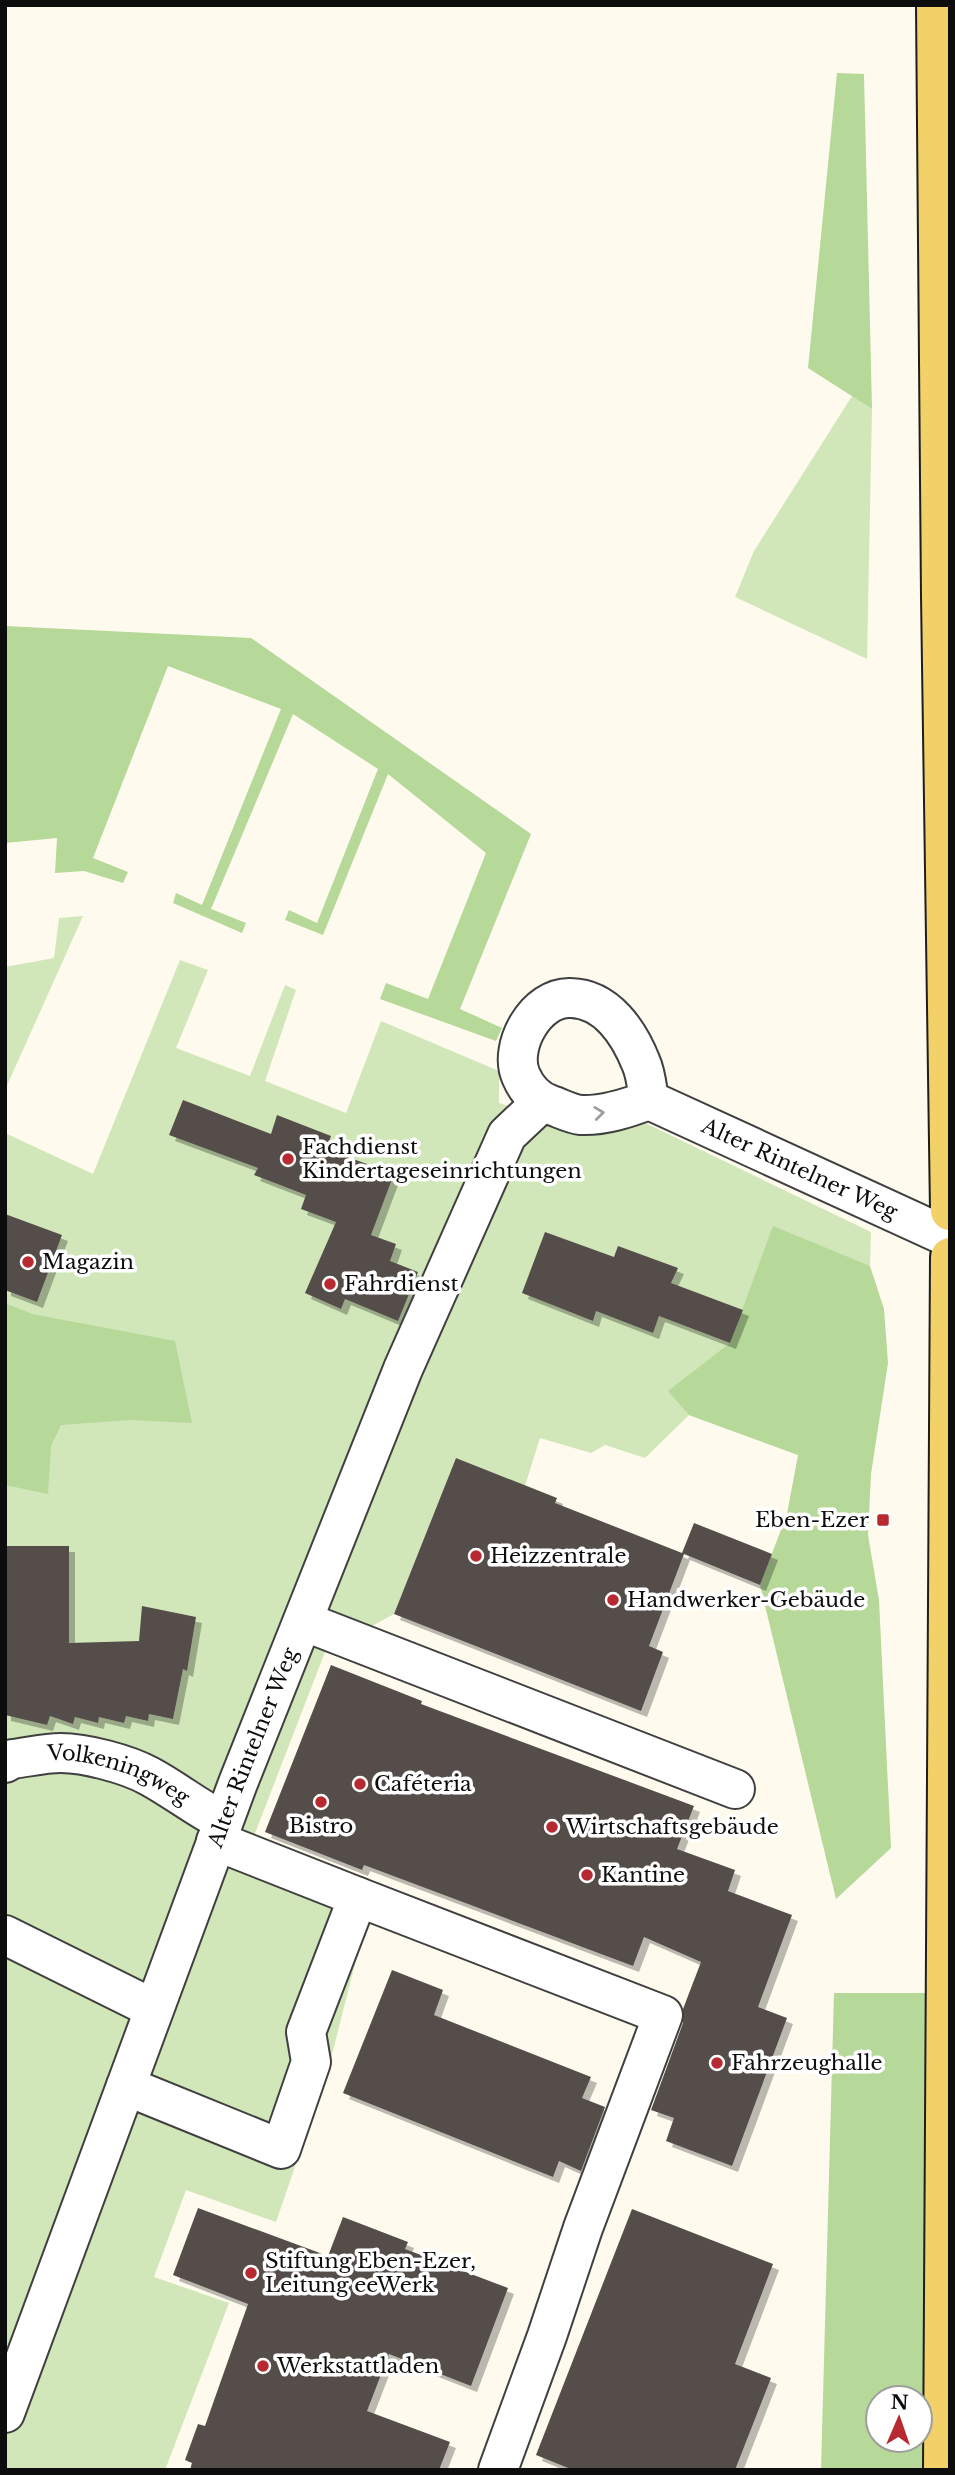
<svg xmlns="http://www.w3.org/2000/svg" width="955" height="2475" font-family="'Libre Baskerville',serif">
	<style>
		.green { fill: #d1e7b9 }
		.forest { fill: #b6d899; fill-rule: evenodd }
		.building { fill: #554e4a; filter: url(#shadow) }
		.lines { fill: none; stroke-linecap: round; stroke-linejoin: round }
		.street-casing { stroke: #404040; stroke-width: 42 }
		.primary-casing { stroke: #1e1e1e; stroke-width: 42 }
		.street { stroke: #fff; stroke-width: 38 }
		.primary { stroke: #f3d169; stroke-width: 38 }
		.oneway { stroke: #9e9e9e }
		.poi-dot { fill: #b82a32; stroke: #fff; stroke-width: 2.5 }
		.labels { text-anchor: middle; stroke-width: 7; stroke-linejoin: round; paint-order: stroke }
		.poi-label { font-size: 21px; fill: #0d0d0d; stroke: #fff; text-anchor: start }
		.street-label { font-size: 21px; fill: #0d0d0d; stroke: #fff }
	</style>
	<defs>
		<filter id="shadow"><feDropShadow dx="6" dy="6" stdDeviation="0" flood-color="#0004"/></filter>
	</defs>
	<rect width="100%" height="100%" fill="#fefbee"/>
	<path class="green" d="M 852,396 L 872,409 L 867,659 L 735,597 L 754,551 Z
		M 83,916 L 5,1090 L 5,967 L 54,958 L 59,918 Z
		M 180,960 L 208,970 L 176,1048 L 250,1076 L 285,985 L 296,990 L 265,1081 L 346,1113 L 381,1021 L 499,1071 L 499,1103 L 567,1125 L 639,1120 L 871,1232 L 870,1266 L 798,1455 L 689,1415 L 645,1458 L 605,1445 L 591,1453 L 540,1438 L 525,1486 L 456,1458 L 394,1614 L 325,1652 L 242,1867 L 366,1921 L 327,2074 L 276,2222 L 186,2190 L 154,2277 L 229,2303 L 165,2470 L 5,2470 L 5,1133 L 93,1174 Z"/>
	<path class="forest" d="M 837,73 L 864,74 L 872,409 L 808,368 Z
		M 5,626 L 251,638 L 531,834 L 460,1009 L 502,1028 L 496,1041 L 380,999 L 386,983 L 428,999 L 486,853 L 388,774 L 323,935 L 285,920 L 289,910 L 317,923 L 378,769 L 293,714 L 211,909 L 246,923 L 242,933 L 173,903 L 176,893 L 202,905 L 281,709 L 168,666 L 93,858 L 128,872 L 123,883 L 84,871 L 55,873 L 57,838 L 5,843 Z
		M 773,1226 L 870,1266 L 884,1309 L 888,1363 L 871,1474 L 868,1535 L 879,1600 L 891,1848 L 836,1899 L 760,1585 L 787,1514 L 798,1455 L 689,1415 L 668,1391 L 730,1343 Z
		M 5,1303 L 32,1314 L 175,1341 L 192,1423 L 130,1420 L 61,1425 L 51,1446 L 48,1494 L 5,1485 Z
		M 834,1993 L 946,1993 L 928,2470 L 821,2470 ZM 878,2398 L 920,2398 L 920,2440 L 878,2440 Z"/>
	<path class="building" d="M 183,1100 L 271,1134 L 277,1115 L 331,1136 L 326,1149 L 394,1174 L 371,1235 L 396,1244 L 390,1261 L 418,1272 L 398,1321 L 345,1299 L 341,1309 L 305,1293 L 336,1222 L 301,1209 L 306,1195 L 254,1175 L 258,1168 L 169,1135 Z
		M 5,1214 L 62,1235 L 37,1302 L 5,1290 Z
		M 545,1232 L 614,1257 L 618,1246 L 678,1268 L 671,1283 L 743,1310 L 730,1343 L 659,1316 L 653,1333 L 596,1311 L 593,1321 L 522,1293 Z
		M 456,1458 L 557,1498 L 555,1503 L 682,1553 L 694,1523 L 772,1554 L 760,1585 L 684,1554 L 649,1646 L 663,1652 L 641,1711 L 394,1614 Z
		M 5,1546 L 69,1546 L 69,1643 L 139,1641 L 142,1606 L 196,1617 L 187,1671 L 183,1669 L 173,1719 L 149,1714 L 148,1721 L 126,1716 L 124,1723 L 99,1717 L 98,1723 L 75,1717 L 73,1724 L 50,1716 L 47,1725 L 5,1715 Z
		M 331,1665 L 422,1701 L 421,1704 L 694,1806 L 677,1849 L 735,1870 L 728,1891 L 792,1915 L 758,2007 L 787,2018 L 732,2166 L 666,2141 L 674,2118 L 651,2110 L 683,2023 L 683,2009 L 701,1962 L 644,1937 L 633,1966 L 364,1865 L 362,1870 L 265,1832 Z
		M 392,1970 L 443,1990 L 434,2015 L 591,2077 L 582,2098 L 605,2107 L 581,2171 L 559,2161 L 553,2177 L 343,2093 Z
		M 198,2208 L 328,2256 L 343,2217 L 408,2242 L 405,2249 L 508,2288 L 471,2386 L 389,2354 L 367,2411 L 450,2442 L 439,2470 L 190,2470 L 192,2463 L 185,2460 L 198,2424 L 205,2426 L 248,2304 L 173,2275 Z
		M 632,2209 L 773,2264 L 735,2364 L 771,2378 L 735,2470 L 573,2470 L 536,2455 Z"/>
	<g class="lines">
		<defs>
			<g id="street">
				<path id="s1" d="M 649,1100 C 647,1088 646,1074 641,1063 C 629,1033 607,999 571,998 C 536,996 508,1047 521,1076 C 527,1090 536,1100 551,1105 C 560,1108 571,1114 581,1115 C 604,1116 628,1108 649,1100 L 950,1238"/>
				<path d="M 303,1621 L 735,1789"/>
				<path id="s2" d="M 5,1763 L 12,1759 C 28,1757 45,1753 61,1753 C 85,1753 127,1764 149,1776 C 175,1790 197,1808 223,1821"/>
				<path d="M 358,1897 L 663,2015 L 583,2228 L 547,2336 L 498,2470"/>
				<path d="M 5,1935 L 154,2009"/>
				<path d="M 126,2086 L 281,2149 L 311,2062 L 306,2032 L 358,1897 L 216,1841"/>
				<path id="s3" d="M 5,2413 L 238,1783 L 403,1369 L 507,1135 L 542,1102"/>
			</g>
			<path id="primary" d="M 936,5 L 941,596 L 950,1211
				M 943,2470 L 950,1257"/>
		</defs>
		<use href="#street" class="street-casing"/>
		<use href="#primary" class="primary-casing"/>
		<use href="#street" class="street"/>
		<use href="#primary" class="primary"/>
	</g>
	<defs><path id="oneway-chevron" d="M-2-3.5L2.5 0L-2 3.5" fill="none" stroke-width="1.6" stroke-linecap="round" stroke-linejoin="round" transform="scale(1.75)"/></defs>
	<use class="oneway" href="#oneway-chevron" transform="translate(599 1113) rotate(-7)"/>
	<g class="poi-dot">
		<circle cx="288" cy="1159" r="7"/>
		<circle cx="28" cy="1262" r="7"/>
		<circle cx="330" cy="1284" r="7"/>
		<rect x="876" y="1513" width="14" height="14" rx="3.5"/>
		<circle cx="476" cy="1556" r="7"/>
		<circle cx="613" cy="1600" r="7"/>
		<circle cx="360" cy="1784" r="7"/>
		<circle cx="321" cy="1802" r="7"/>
		<circle cx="552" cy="1827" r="7"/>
		<circle cx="587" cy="1875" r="7"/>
		<circle cx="717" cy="2063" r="7"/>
		<circle cx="251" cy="2273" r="7"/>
		<circle cx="263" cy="2366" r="7"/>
	</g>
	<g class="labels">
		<g class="poi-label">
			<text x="302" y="1154">Fachdienst<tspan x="302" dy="24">Kindertageseinrichtungen</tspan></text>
			<text x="42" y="1269">Magazin</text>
			<text x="344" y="1291">Fahrdienst</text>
			<text x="869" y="1527" text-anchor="end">Eben-Ezer</text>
			<text x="490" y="1563">Heizzentrale</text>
			<text x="627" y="1607">Handwerker-Gebäude</text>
			<text x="374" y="1791">Caféteria</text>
			<text x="321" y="1833" text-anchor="middle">Bistro</text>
			<text x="566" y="1834">Wirtschaftsgebäude</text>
			<text x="601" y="1882">Kantine</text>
			<text x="731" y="2070">Fahrzeughalle</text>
			<text x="265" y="2268">Stiftung Eben-Ezer,<tspan x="265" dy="24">Leitung eeWerk</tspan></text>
			<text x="277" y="2373">Werkstattladen</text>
		</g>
		<g class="street-label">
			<text dy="7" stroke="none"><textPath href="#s1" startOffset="556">Alter Rintelner Weg</textPath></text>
			<text dy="7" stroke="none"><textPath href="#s3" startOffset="710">Alter Rintelner Weg</textPath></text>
			<text dy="7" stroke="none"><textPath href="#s2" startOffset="119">Volkeningweg</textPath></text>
		</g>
	</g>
	<rect width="955" height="2475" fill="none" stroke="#0d0d0d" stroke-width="14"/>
	<g transform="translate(899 2419) rotate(2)"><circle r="33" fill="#ffffff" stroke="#9e9e9e" stroke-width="2"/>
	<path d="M0-5L12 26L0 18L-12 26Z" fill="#b82a32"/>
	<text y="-10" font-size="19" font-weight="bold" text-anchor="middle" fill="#0d0d0d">N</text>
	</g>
</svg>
